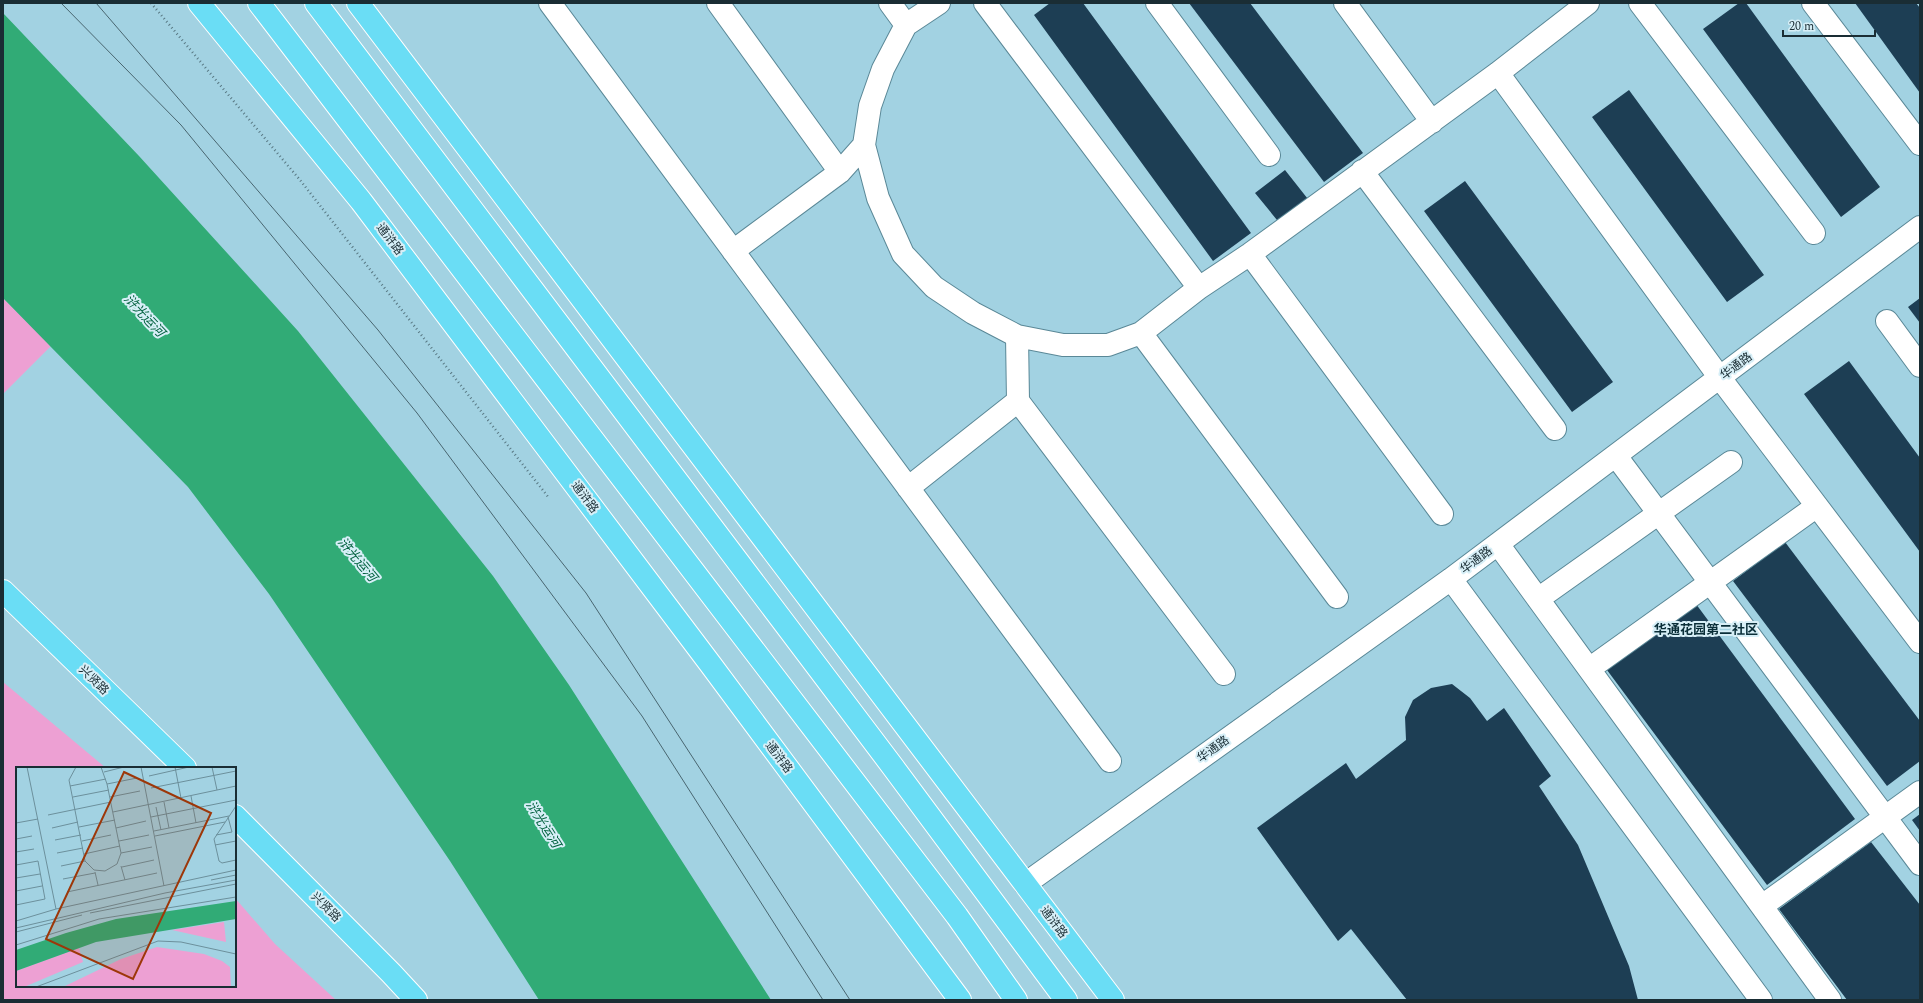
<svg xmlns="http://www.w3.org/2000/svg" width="1923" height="1003" font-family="Spectral,'Noto Sans SC',serif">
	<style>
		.green { fill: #eda0d3 }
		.water { fill: #31ab76 }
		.building { fill: #1d3e54 }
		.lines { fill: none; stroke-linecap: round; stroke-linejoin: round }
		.minor-casing { stroke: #5a8897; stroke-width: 24 }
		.major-casing { stroke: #fff; stroke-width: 24 }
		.path { stroke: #587883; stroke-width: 2.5; stroke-dasharray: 1 3; stroke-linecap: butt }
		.minor { stroke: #fff; stroke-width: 22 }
		.major { stroke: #6addf5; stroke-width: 22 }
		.tram { stroke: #496670; stroke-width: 1 }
		.labels { text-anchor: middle; stroke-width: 4; stroke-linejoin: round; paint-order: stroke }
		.street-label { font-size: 12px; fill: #1a2d34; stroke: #d7eff7 }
		.water-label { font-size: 13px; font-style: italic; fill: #03623f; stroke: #d7eff7 }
		.neighbourhood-label { font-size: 13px; font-weight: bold; fill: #0a2e38; stroke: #d7eff7 }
		.inset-road { fill: none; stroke: #6c909c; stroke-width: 1 }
		.view { fill: #9d3709; fill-opacity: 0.15; stroke: #9d3709; stroke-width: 2 }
		.inset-edge { fill: none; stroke: #1a2d34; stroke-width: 2 }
	</style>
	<rect width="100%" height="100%" fill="#a2d2e2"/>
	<path class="green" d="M 3,298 L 51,346 L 3,394 Z
		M 3,682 L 106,768 L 17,768 L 17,986 L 235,986 L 235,898 L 275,944 L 336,1000 L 3,1000 Z"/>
	<path class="water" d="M 3,13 L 139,156 L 298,331 L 493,576 L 569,685 L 771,1000 L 539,1000 L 450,861 L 269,594 L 188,487 L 3,298 Z"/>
	<path class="building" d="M 1050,3 L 1083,3 L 1251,233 L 1213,261 L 1034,15 Z
		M 1189,3 L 1250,3 L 1363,153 L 1324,182 Z
		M 1739,3 L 1746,3 L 1880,187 L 1841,217 L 1703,29 Z
		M 1855,3 L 1916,3 L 1920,8 L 1920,93 Z
		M 1629,90 L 1764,275 L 1727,302 L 1592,117 Z
		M 1285,170 L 1315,208 L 1286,231 L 1255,193 Z
		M 1465,181 L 1613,382 L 1572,412 L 1424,211 Z
		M 1920,298 L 1920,323 L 1908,307 Z
		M 1849,361 L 1920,458 L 1920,552 L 1804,394 Z
		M 1785,542 L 1920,721 L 1920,761 L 1887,786 L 1733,581 Z
		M 1696,604 L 1855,819 L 1767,885 L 1607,670 Z
		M 1452,684 L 1470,698 L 1487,721 L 1504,708 L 1551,776 L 1539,786 L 1578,845 L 1629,966 L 1638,1000 L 1407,1000 L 1351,929 L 1338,941 L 1257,828 L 1346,763 L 1356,779 L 1406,740 L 1405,717 L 1413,700 L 1431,688 Z
		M 1920,814 L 1920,831 L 1912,820 Z
		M 1871,842 L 1920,905 L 1920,1000 L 1847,1000 L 1779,909 Z"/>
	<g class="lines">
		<defs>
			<path id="minor" d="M 550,3 L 1110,761
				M 718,3 L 840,172
				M 890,3 L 906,25
				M 939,3 L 906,25 L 883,69 L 870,106 L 864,145 L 878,198 L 903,254 L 934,287 L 973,313 L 1017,336 L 1063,345 L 1108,345 L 1141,333 L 1199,288 L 1250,254 L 1498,73 L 1588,3
				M 985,3 L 1199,288
				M 1157,3 L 1269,155
				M 1345,3 L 1432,122
				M 1640,3 L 1814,233
				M 1813,3 L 1920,144
				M 1498,73 L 1720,378 L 1920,642
				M 1362,171 L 1555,429
				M 733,251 L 840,172 L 864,145
				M 1250,254 L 1442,514
				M 1887,321 L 1920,366
				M 1141,333 L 1337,597
				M 1018,401 L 1224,674
				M 1616,456 L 1920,864
				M 908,488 L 1018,401 L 1017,336
				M 1498,544 L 1830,1000
				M 1451,579 L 1761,1000
				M 1538,599 L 1731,462
				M 1589,669 L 1817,506
				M 1025,884 L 1451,579 L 1920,227
				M 1762,906 L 1920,792"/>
			<path id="major" d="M 199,3 L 361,201 L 711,665 L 960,1000
				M 259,3 L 957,916 L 1016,1000
				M 316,3 L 893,767 L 1066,1000
				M 358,3 L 1113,1000
				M 3,591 L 185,768
				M 235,816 L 391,973 L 416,1000"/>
		</defs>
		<use href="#minor" class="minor-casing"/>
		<use href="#major" class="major-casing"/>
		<path class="path" d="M 151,3 L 300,180 L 549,498"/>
		<use href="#minor" class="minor"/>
		<use href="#major" class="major"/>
		<path class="tram" d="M 61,3 L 181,125 L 417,413 L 642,716 L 823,1000
			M 96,3 L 378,330 L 586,593 L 850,1000"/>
	</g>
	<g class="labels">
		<g class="street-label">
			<text transform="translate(390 239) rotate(53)" y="4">通浒路</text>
			<text transform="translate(1736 366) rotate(-37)" y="4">华通路</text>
			<text transform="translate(585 497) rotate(53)" y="4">通浒路</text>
			<text transform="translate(1476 560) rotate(-37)" y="4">华通路</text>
			<text transform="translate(94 680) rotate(44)" y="4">兴贤路</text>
			<text transform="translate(1213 749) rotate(-36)" y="4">华通路</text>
			<text transform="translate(779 757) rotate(53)" y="4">通浒路</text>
			<text transform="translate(326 907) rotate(45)" y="4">兴贤路</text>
			<text transform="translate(1054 922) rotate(53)" y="4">通浒路</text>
		</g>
		<g class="water-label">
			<text transform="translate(145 315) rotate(47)" y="5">浒光运河</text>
			<text transform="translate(358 559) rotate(50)" y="5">浒光运河</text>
			<text transform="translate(544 824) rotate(58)" y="5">浒光运河</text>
		</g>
		<g class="neighbourhood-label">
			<text x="1706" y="634">华通花园第二社区</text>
		</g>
	</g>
	<g transform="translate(16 767)">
		<rect width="220" height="220" fill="#a2d2e2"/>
		<path d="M 208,155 L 210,175 L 156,163 ZM 141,180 L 188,187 L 206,194 L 214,200 L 215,220 L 47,220 L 105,192 ZM 63,181 L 67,195 L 8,220 L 0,220 L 0,204 Z" fill="#eda0d3"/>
		<path d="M 220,134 L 220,152 L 80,175 L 0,204 L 0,183 L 50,166 L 100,152 Z" fill="#31ab76"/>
		<path class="inset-road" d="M 11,0 L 40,142M 60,0 L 53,13 L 69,94 L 78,103 L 89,104 L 101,97 L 105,86 L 91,17 L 85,0M 125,0 L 148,119M 159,0 L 165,31M 196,0 L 201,23M 88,5 L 108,0M 133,9 L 173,0M 91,17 L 121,11M 54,19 L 90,12M 135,21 L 220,4M 175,29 L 180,56M 57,30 L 93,23M 94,30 L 124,24M 148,35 L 153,61M 220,39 L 198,72 L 203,94 L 206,96 L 220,93M 140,40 L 145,63M 97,45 L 220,19M 32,48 L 95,35M 135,50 L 220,33M 0,56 L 22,52M 63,60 L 99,53M 36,61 L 62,55M 100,61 L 130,54M 138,64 L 213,49M 200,68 L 216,65 L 212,50M 139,69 L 209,55M 0,72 L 16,69M 39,73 L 65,68M 66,74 L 95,68M 103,74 L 133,68M 199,78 L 220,74M 0,85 L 18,82M 41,86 L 67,81M 105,86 L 136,80M 68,87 L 104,79M 0,98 L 22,94 L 29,132 L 0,138M 45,99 L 69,94M 105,99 L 109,113M 106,100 L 138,93M 79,105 L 82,118M 0,111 L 24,107M 47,112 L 79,106M 195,113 L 220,108M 0,124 L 26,119M 51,125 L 141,106M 74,146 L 220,117M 0,154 L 40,142 L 220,103M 0,161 L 149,126 L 220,113M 0,165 L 66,148M 0,178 L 83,152 L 220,130M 20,220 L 142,174 L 165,175 L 220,187"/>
		<path class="view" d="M 108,5 L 195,46 L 117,212 L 30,172 Z"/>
		<rect width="220" height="220" class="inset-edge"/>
	</g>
	<rect width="1923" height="1003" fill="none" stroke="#1a2d34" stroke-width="8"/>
	<path d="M1783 30v6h92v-6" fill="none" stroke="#1a2d34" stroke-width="2"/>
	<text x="1789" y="30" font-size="12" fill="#1a2d34" stroke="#d7eff7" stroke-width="3" paint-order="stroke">20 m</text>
</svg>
